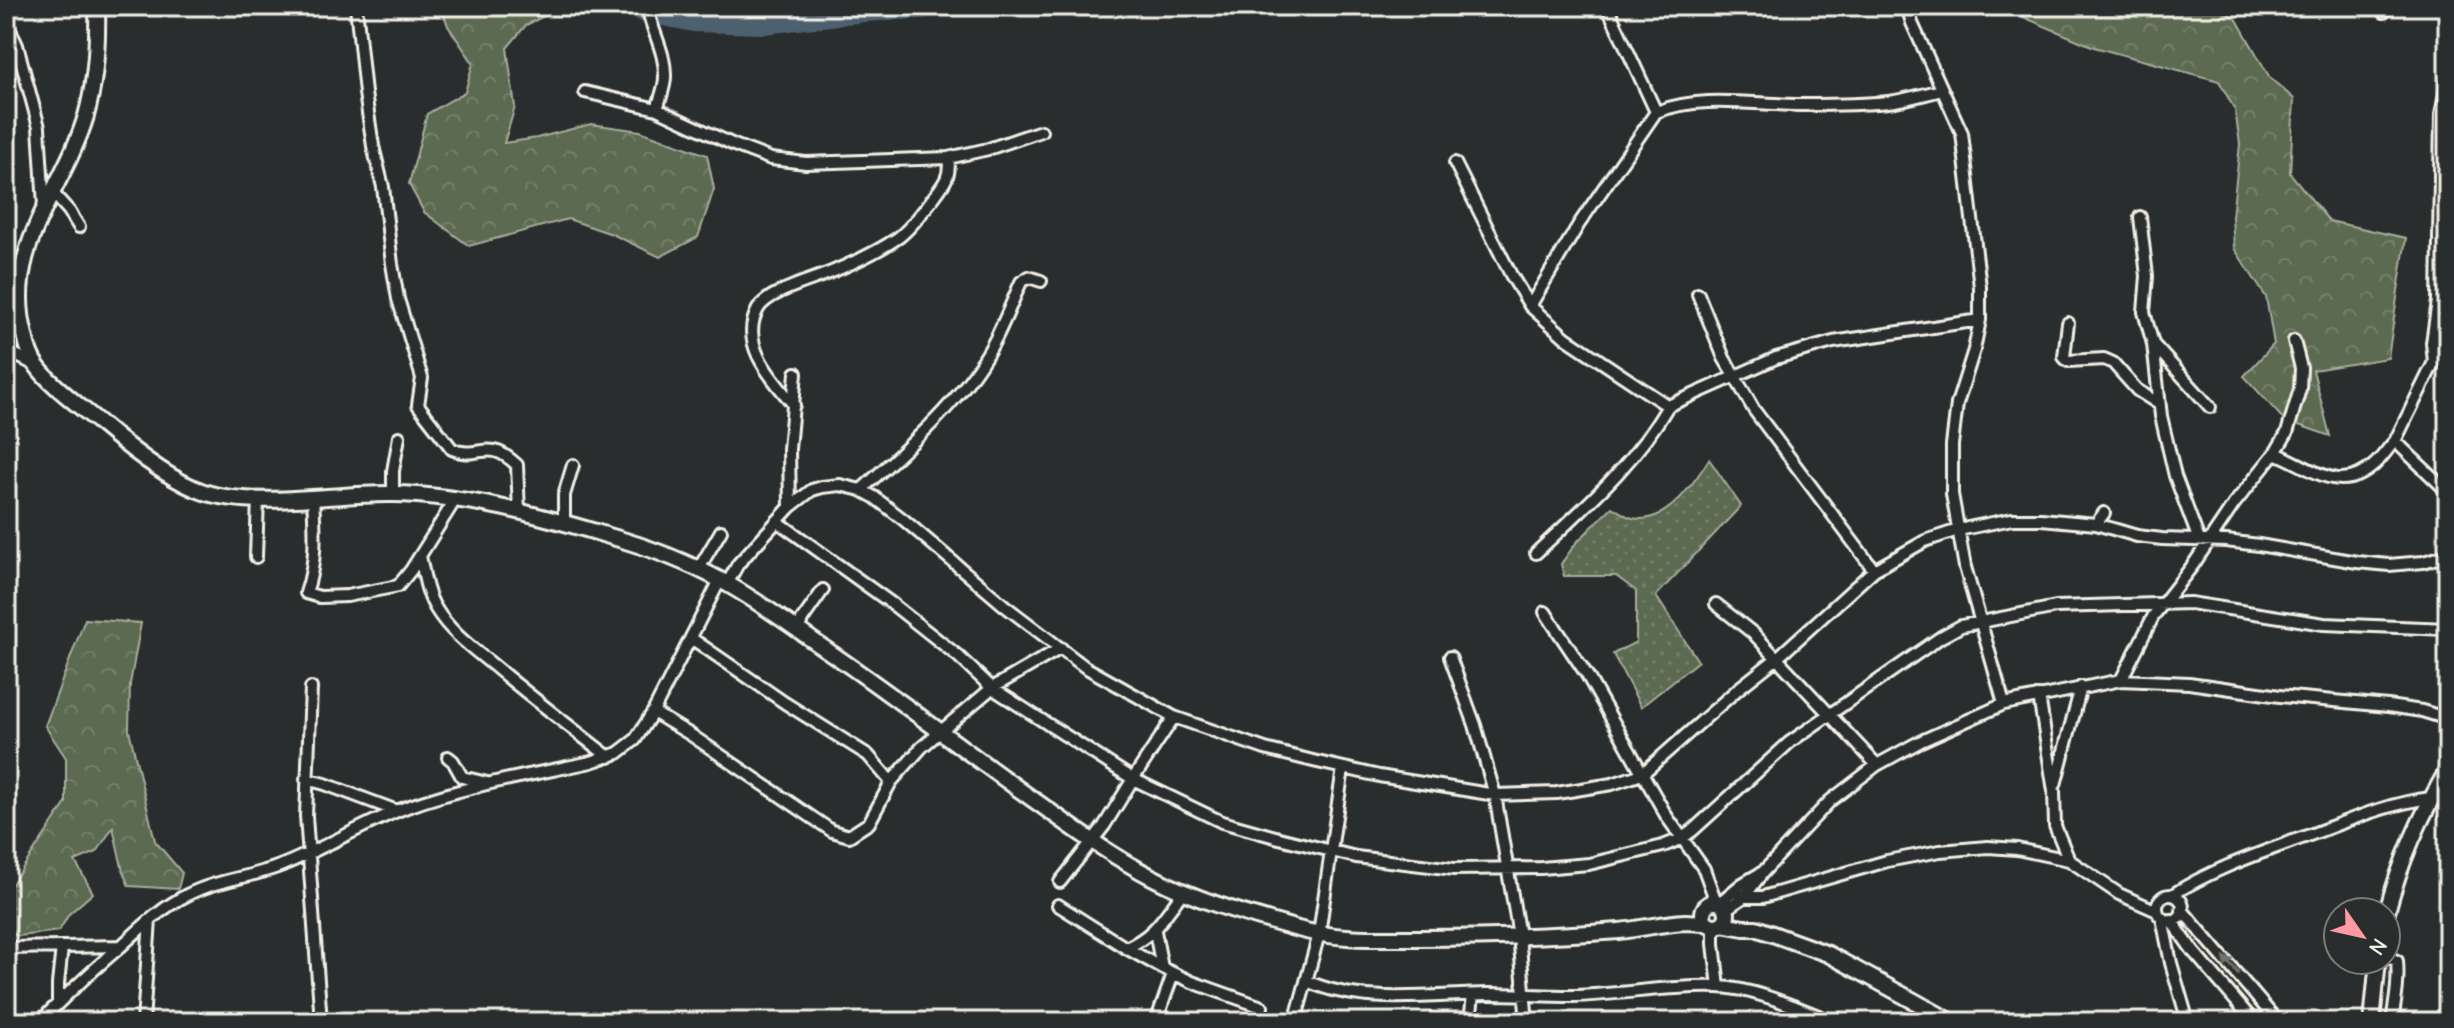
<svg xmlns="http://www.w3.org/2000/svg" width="2454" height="1028" font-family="'Comic Neue',sans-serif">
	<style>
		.grass { fill: url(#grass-dots); stroke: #a8ae9c; stroke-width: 2 }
		.forest { fill: url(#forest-crowns); stroke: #a8ae9c; stroke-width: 2 }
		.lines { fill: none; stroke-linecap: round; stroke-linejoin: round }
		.river { stroke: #4d6170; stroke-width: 16 }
		.minor-casing { stroke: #f4f1e8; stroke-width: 16 }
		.secondary-casing { stroke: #f4f1e8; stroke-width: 20 }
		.minor { stroke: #2a2d2e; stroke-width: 10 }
		.secondary { stroke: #2a2d2e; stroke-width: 14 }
		.oneway { fill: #71726f }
	</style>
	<defs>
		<pattern id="grass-dots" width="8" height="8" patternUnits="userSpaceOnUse" patternTransform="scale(2)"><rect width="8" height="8" fill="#5c6a51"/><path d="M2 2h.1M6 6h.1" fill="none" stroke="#74806a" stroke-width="1.8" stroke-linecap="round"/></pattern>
		<pattern id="forest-crowns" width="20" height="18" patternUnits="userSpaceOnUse" patternTransform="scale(2)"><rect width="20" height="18" fill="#5c6a51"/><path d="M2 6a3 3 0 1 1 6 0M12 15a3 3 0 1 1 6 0" fill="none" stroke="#74806a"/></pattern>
	</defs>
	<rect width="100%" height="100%" fill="#2a2d2e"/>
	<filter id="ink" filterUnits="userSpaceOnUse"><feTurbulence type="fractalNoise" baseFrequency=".0125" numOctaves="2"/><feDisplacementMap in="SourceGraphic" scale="16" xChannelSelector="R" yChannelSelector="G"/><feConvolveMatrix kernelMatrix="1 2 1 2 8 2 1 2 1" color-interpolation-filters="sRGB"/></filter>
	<g filter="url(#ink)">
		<path class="grass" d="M 1709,459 L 1741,506 L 1656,596 L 1698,661 L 1641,707 L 1613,654 L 1636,642 L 1636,591 L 1616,576 L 1564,576 L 1561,564 L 1576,543 L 1612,507 C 1617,510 1623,514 1629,517 C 1664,529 1694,483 1709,459 Z"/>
		<path class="forest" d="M 441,6 L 564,6 L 526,25 L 507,48 L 515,107 L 504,143 L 537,138 L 591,124 L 640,131 L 707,155 L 714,189 L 698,237 L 660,257 L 612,234 L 568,219 L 469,246 L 424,212 L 409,184 L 427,114 L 465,92 L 473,63 L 448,26 Z
			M 2026,6 L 2212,6 L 2236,18 L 2270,78 L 2294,99 L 2290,173 L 2329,221 L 2406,238 L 2388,358 L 2313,370 L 2330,436 L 2284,420 L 2244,376 L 2274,344 L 2266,297 L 2234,248 L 2232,217 L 2240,144 L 2235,110 L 2219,81 L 2094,47 L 2023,17 Z
			M 85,619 L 141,623 L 130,684 L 129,730 L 155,841 L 182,873 L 178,889 L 129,886 L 123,872 L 113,827 L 97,852 L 75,861 L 93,893 L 69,914 L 59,931 L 19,936 L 6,932 L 6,893 L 66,803 L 66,758 L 45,726 Z"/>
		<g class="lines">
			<path class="river" d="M 633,6 L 643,14 L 693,24 L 764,26 L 863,14 L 930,10 L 945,6"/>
			<defs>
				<path id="minor" d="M 356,6 L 365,93 L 373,146 L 383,187 L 392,264 L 398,299 L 422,378 L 418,405 L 452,449 C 481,461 486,436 517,465 L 519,512
					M 647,6 C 651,30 666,52 665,77 C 665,87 660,99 657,109
					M 1607,6 L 1656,112
					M 1907,6 L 1912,23 L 1962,133 L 1980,287 L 1980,320 L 1974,350 L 1957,404 L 1952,445 L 1952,494 L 1965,567 L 2004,704
					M 2279,6 L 2285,6
					M 2384,12 L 2388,6
					M 6,21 L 17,45 L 39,127 L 44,206
					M 2448,78 L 2441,115 L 2438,301 L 2432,343 L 2434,362 L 2395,441 L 2448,492
					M 585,92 L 657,109 L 734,145 L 771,159 L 806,163 L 948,158 L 988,149 L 1041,131
					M 1455,163 L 1511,275 L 1530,306 L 1566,338 L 1668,406 L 1776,358 L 1833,342 L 1980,320
					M 52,192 L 69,211 L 79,227
					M 2140,217 L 2147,276 L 2144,312 L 2153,344 L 2161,416 L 2175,476 L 2199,540
					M 1698,294 L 1724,358 L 1754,410 L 1874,570
					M 1530,306 L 1579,224 L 1656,112 C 1702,94 1753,105 1802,105 C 1830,105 1860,105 1888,102 C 1906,100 1924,94 1942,90
					M 2068,323 L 2064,357 L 2068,361 L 2104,359 L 2113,363 L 2137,390 L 2159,404
					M 2432,343 L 2448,343
					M 2154,345 L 2210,407
					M 6,350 L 37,366
					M 794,405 C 773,380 738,344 758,309 C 768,291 814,280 834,271 C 855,262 879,251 899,237 C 911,228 922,213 931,201 C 942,186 952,177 948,158
					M 2275,453 C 2310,466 2339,497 2374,465 C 2382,458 2388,448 2395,441
					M 861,490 C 910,445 965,399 996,338 C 1005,320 1013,300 1021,282 L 1029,277 L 1041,281
					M 393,494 L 393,471 L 399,437
					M 313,498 C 315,531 317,561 306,593 L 320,597 L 347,596 L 398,586 L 411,570 L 455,500
					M 790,507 L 812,490 L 822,487 L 840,485 L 861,490 L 874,497 L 904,520 L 1005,606 L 1085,667 L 1174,717 L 1265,749 L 1313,761 L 1379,776 L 1495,795 L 1557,793 L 1612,784 L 1642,774 L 1738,689 L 1776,659 L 1874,570 L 1925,541 L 1958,530 L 2012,519 L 2041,519 L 2096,524 L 2137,536 L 2162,539 L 2226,541 L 2259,545 L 2357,562 L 2389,565 L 2423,562 L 2448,555
					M 777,521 L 891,603 L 958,656 L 992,688 L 1133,779 L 1174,717
					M 564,524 L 564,495 L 573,465
					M 2096,524 L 2104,513
					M 1536,553 C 1585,506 1633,466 1668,406
					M 420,556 C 424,574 426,593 436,609 C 450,632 472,648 493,665 C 531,697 570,727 609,757
					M 256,557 L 258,498
					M 698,570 L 721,531
					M 727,584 L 738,564 L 790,507 L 789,449 L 796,373
					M 1716,604 L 1754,634 L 1877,765
					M 1545,612 L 1587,675 L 1667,817 L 1704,869 L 1716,902
					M 798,630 L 802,620 L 823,590
					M 691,638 L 785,703 L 868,755 L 891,782
					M 1450,657 L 1475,725 L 1495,795 L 1519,936 L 1527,1022
					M 2121,680 L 2154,615 L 2193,565 L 2234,504 L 2275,453 L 2287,433 L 2300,389 L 2301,368 L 2294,341
					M 311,688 L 306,816 L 321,1022
					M 2039,696 L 2054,791 L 2055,826 L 2069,860
					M 653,712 L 691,735 L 832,831 L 849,836 L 869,823 L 891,782 L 922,747 L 992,688 L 1061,648
					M 448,757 L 453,761 L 462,777 L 487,783
					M 306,779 L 325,784 L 397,811
					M 2055,785 L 2081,687
					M 1060,882 L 1104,826 L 1133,779 L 1222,822 L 1279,838 L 1356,857 L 1454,869 L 1541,868 L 1589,864 L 1663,846 L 1681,839 L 1692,831 L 1790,742 L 1941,637 L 1961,626 L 2056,607 L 2190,603 L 2324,624 L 2448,629
					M 1735,890 L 1744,897 L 1763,897 L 1887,861 L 1940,851 L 1988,847 L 2017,849 L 2069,860 L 2119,894 L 2157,911
					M 2172,895 C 2214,868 2261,853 2307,836 C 2348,821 2388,803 2431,798
					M2157 908a13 13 0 1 1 26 0a13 13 0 1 1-26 0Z
					M 1719,903 L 1742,884 L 1761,873
					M 1058,905 L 1126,948 C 1157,934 1163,917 1183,892
					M 1726,909 L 1744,897 L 1763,872 L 1830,801 L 1877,765 L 1919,742 L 2004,704 L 2121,680 L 2189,683 L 2280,696 L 2388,706 L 2422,711 L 2448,719
					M 2182,910 L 2278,1022
					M 2162,918 L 2171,963 L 2188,1022
					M 2171,920 L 2193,951 L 2254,1022
					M 1714,926 L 1714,944 L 1719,987
					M 1155,931 L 1162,968 L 1192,982 L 1262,1007
					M 6,948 L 120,946
					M 1126,948 L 1162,968
					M 2386,956 L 2397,961 C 2399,982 2395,1002 2392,1022
					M 1307,981 C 1362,1006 1429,995 1487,994 C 1516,994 1544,996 1572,996 C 1620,995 1671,985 1718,987 C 1754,988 1800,1009 1834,1022
					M 58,1002 L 58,984 L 62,947
					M 40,1022 C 65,995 92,971 120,947 C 141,928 161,908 187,895 C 216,880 249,878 280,866 C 323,849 363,824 407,807 C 465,786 530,775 591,762 L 618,753 L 635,740 L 653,712 L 720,580
					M 143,1022 L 150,920
					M 1156,1022 L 1173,974
					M 1295,1022 L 1319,934 L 1343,768
					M 1470,1022 L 1473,995"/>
				<path id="secondary" d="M 97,6 C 98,43 96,80 86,116 C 63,192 2,249 25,335 C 27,345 30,357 37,366 C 50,385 84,409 102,425 C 128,447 172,482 204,492 C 257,509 336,493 392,494 C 465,495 540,515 609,536 C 648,547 687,562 722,581 C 761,602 797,630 834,655 C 901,701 965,751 1031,798 C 1071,826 1109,855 1152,877 C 1197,901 1249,915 1298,929 C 1337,940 1379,938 1419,938 C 1486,938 1553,936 1619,931 C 1641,929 1663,923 1685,922 C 1692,922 1700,923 1707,923
					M1703 914a12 12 0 1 1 24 0a12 12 0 1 1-24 0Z
					M 2386,915 C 2401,859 2419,819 2448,769
					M 1722,924 L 1744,928 L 1756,928 L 1828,954 L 1952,1022
					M 2372,1022 L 2378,960"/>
			</defs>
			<use href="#minor" class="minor-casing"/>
			<use href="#secondary" class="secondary-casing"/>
			<use href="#minor" class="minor"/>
			<use href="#secondary" class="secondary"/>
		</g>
		<defs><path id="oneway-solid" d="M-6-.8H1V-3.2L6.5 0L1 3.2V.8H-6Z" transform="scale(2)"/></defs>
		<use class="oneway" href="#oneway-solid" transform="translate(2231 965) rotate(-131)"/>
	</g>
	<rect width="2454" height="1028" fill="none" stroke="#2a2d2e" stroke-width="32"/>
	<rect x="16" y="16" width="2422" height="996" fill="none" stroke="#f4f1e8" stroke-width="3" filter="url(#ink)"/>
	<g transform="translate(2362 936) rotate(124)"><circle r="38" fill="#2a2d2e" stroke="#7b7b78" stroke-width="2"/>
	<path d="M0-6L14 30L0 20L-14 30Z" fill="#ff9aa2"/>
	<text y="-12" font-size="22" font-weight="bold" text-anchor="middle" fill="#f4f1e8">N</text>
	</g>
</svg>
